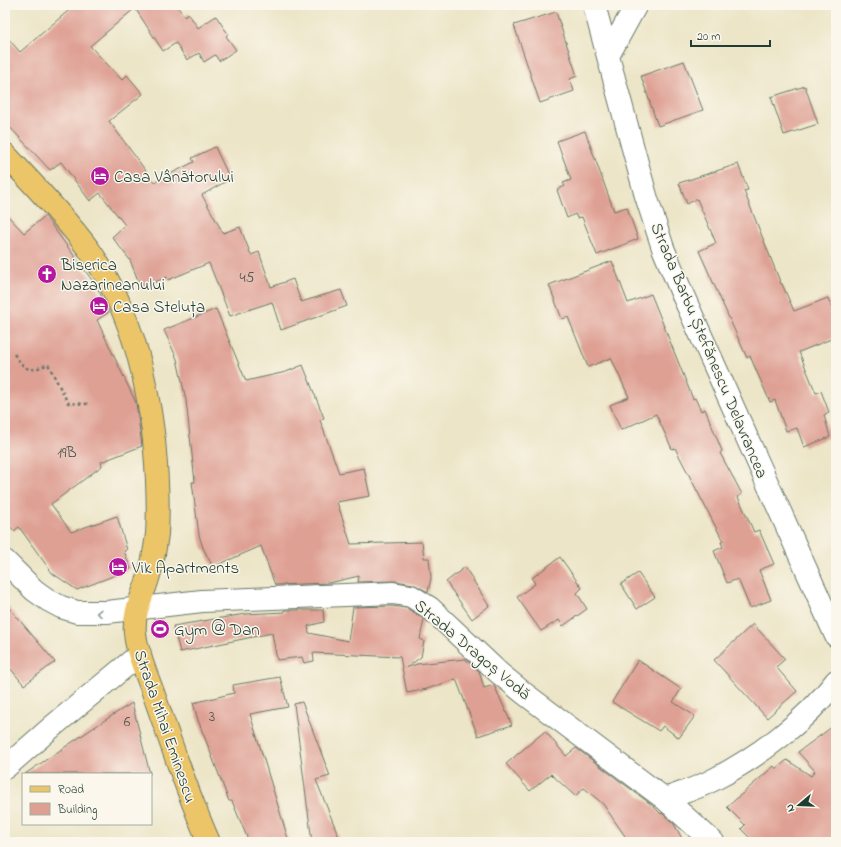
<svg xmlns="http://www.w3.org/2000/svg" width="841" height="847" font-family="'Indie Flower',sans-serif">
	<style>
		.building { fill: #dfa094 }
		.lines { fill: none; stroke-linecap: round; stroke-linejoin: round }
		.minor-casing { stroke: #677867; stroke-width: 24 }
		.major-casing { stroke: #677867; stroke-width: 24 }
		.path { stroke: #677867; stroke-width: 2.5; stroke-dasharray: 3 3; stroke-linecap: butt }
		.minor { stroke: #fff; stroke-width: 22 }
		.major { stroke: #edc569; stroke-width: 22 }
		.oneway { stroke: #8f9e9a }
		.labels { text-anchor: middle; stroke-width: 3; stroke-linejoin: round; paint-order: stroke }
		.number-label { font-size: 15px; fill: #4f564c }
		.poi-label { font-size: 17px; fill: #1f3d34; stroke: #fbf7ec; text-anchor: start }
		.street-label { font-size: 17px; fill: #1f3d34; stroke: #fbf7ec }
	</style>
	<rect width="100%" height="100%" fill="#fbf7ec"/>
	<filter id="ink" filterUnits="userSpaceOnUse"><feTurbulence type="fractalNoise" baseFrequency=".025" numOctaves="2"/><feDisplacementMap in="SourceGraphic" scale="8" xChannelSelector="R" yChannelSelector="G"/><feConvolveMatrix kernelMatrix="1 2 1 2 8 2 1 2 1" color-interpolation-filters="sRGB"/></filter>
	<filter id="wash" filterUnits="userSpaceOnUse"><feTurbulence type="fractalNoise" baseFrequency=".012" numOctaves="4" result="noise"/><feDisplacementMap in="SourceGraphic" scale="16" xChannelSelector="R" yChannelSelector="G"/><feGaussianBlur stdDeviation="0.9" result="paint"/><feColorMatrix in="noise" values="0 0 0 0 0 0 0 0 0 0 0 0 0 0 0 0 0 1.4 0 .05"/><feComposite in="paint" operator="in"/></filter>
	<g filter="url(#wash)">
		<rect width="100%" height="100%" fill="#ece5c7"/>
		<g id="blocks">
			<path class="building" d="M 75,5 L 176,5 L 185,17 L 188,13 L 198,28 L 216,16 L 228,34 L 226,36 L 236,50 L 219,61 L 215,55 L 204,62 L 199,53 L 187,60 L 176,43 L 163,51 L 135,8 L 90,46 L 122,80 L 127,75 L 143,94 L 109,121 L 154,182 L 194,162 L 192,158 L 215,147 L 230,179 L 202,195 L 223,233 L 240,227 L 251,255 L 259,252 L 271,287 L 293,279 L 301,302 L 341,290 L 347,306 L 281,330 L 272,302 L 230,316 L 209,263 L 168,280 L 167,277 L 141,288 L 130,260 L 112,237 L 125,225 L 100,193 L 90,201 L 61,162 L 50,170 L 5,122 L 5,35 L 20,52 Z
				M 556,12 L 577,76 L 570,79 L 574,91 L 540,103 L 514,25 Z
				M 684,61 L 703,110 L 658,126 L 641,76 Z
				M 805,86 L 818,124 L 784,135 L 771,97 Z
				M 585,131 L 614,211 L 627,207 L 638,239 L 597,255 L 582,217 L 577,218 L 575,214 L 567,218 L 557,190 L 565,186 L 563,183 L 571,180 L 557,141 Z
				M 738,164 L 748,190 L 744,191 L 781,284 L 782,284 L 794,311 L 828,298 L 836,318 L 836,337 L 799,352 L 816,393 L 821,391 L 829,412 L 824,415 L 830,437 L 804,447 L 797,428 L 786,431 L 775,400 L 770,402 L 750,356 L 747,358 L 699,251 L 716,243 L 697,199 L 687,204 L 679,183 Z
				M 5,213 L 24,233 L 45,216 L 97,287 L 109,312 L 97,320 L 136,403 L 142,446 L 101,462 L 102,466 L 51,504 L 71,532 L 117,516 L 127,550 L 124,551 L 131,569 L 77,590 L 52,573 L 19,527 L 14,531 L 5,520 Z
				M 612,261 L 628,303 L 651,294 L 693,399 L 695,398 L 701,411 L 705,409 L 722,451 L 720,453 L 742,494 L 738,497 L 754,532 L 759,530 L 774,564 L 759,570 L 771,600 L 750,608 L 738,579 L 727,583 L 714,551 L 723,547 L 721,542 L 723,541 L 675,448 L 672,449 L 656,414 L 621,430 L 610,405 L 629,397 L 611,358 L 588,367 L 568,317 L 562,319 L 549,285 Z
				M 216,309 L 246,381 L 286,372 L 303,365 L 324,418 L 320,420 L 339,473 L 364,468 L 370,496 L 337,502 L 351,544 L 422,542 L 424,558 L 429,558 L 431,578 L 428,592 L 413,584 L 395,581 L 358,582 L 359,576 L 329,583 L 275,585 L 261,546 L 213,567 L 203,548 L 199,535 L 192,482 L 195,482 L 186,400 L 177,359 L 164,330 Z
				M 560,557 L 582,588 L 577,593 L 587,609 L 563,626 L 559,620 L 541,631 L 517,597 L 535,584 L 532,578 Z
				M 465,567 L 489,606 L 472,619 L 446,582 Z
				M 638,573 L 655,597 L 637,609 L 621,584 Z
				M 5,603 L 55,662 L 24,685 L 5,662 Z
				M 392,606 L 406,608 L 424,619 L 420,639 L 424,641 L 421,657 L 406,668 L 417,664 L 465,659 L 479,671 L 484,688 L 494,685 L 512,725 L 478,736 L 456,679 L 427,689 L 407,693 L 400,657 L 313,653 L 314,661 L 304,663 L 302,657 L 277,660 L 272,633 L 180,652 L 173,626 L 245,614 L 285,612 L 284,610 L 323,610 L 324,622 L 308,626 L 309,633 L 348,641 L 353,607 Z
				M 753,624 L 785,659 L 776,667 L 797,691 L 767,718 L 714,660 Z
				M 638,660 L 681,689 L 673,702 L 695,716 L 679,738 L 663,726 L 659,731 L 612,702 Z
				M 280,677 L 288,707 L 250,714 L 289,842 L 249,842 L 232,801 L 229,801 L 198,720 L 193,703 L 234,693 L 233,685 Z
				M 302,702 L 330,776 L 316,780 L 341,842 L 312,842 L 294,704 Z
				M 132,703 L 150,774 L 25,774 L 102,722 Z
				M 836,724 L 836,842 L 754,842 L 741,829 L 745,825 L 727,807 L 774,766 L 776,769 L 787,760 L 811,776 L 815,771 L 798,752 Z
				M 545,731 L 566,756 L 576,748 L 652,805 L 661,814 L 662,813 L 674,824 L 684,842 L 629,842 L 603,804 L 584,788 L 575,796 L 551,774 L 530,791 L 506,764 Z"/>
		</g>
	</g>
	<g filter="url(#ink)">
		<use href="#blocks" fill-opacity="0" stroke="#677867" stroke-width="1"/>
		<g class="lines">
			<defs>
				<path id="minor" d="M 594,5 L 646,196 L 663,248 L 681,291 L 836,636
					M 608,56 L 636,5
					M 5,561 L 34,590 L 48,600 L 61,607 L 77,612 L 107,612 L 202,601 L 393,593 L 411,596 L 430,608 L 499,673 L 525,694 L 665,799 L 713,842
					M 5,768 L 53,726 L 140,654
					M 665,799 C 681,793 698,788 713,780 C 758,757 806,721 836,681"/>
				<path id="major" d="M 5,154 C 33,184 62,214 87,247 C 129,304 146,372 154,440 C 157,472 159,503 157,534 C 155,550 152,567 147,582 C 141,599 133,615 135,633 C 137,655 148,677 155,698 C 172,746 188,795 209,842"/>
			</defs>
			<use href="#minor" class="minor-casing"/>
			<use href="#major" class="major-casing"/>
			<path class="path" d="M 14,354 C 26,371 29,373 48,364 L 68,403 L 88,404"/>
			<use href="#minor" class="minor"/>
			<use href="#major" class="major"/>
		</g>
		<defs><path id="oneway-chevron" d="M-2-3.5L2.5 0L-2 3.5" fill="none" stroke-width="1.6" stroke-linecap="round" stroke-linejoin="round"/></defs>
		<use class="oneway" href="#oneway-chevron" transform="translate(99 613) rotate(179)"/>
	</g>
	<defs>
		<symbol id="hotel-disc" viewBox="-11 -11 22 22"><circle r="9.5" fill="#b5179e" stroke="#fbf7ec"/><path d="M-6-4.5h1.5V1H6V5H4.5V3h-9V5H-6ZM-4 0a1.8 1.8 0 1 1 3.6 0ZM.5 0V-2.5h3Q6-2.5 6 0Z" fill="#fff"/></symbol>
		<symbol id="church-disc" viewBox="-11 -11 22 22"><circle r="9.5" fill="#b5179e" stroke="#fbf7ec"/><path d="M-1.2-6h2.4v3.5h3.3v2.4h-3.3V6h-2.4V-.1h-3.3v-2.4h3.3Z" fill="#fff"/></symbol>
		<symbol id="stadium-disc" viewBox="-11 -11 22 22"><circle r="9.5" fill="#b5179e" stroke="#fbf7ec"/><path d="M0-5a6.5 5 0 1 0 0 10a6.5 5 0 1 0 0-10ZM-3.5-1.8h7v3.6h-7Z" fill="#fff"/></symbol>
	</defs>
	<g fill-rule="evenodd">
		<use href="#hotel-disc" x="89" y="165" width="22" height="22"/>
		<use href="#church-disc" x="36" y="263" width="22" height="22"/>
		<use href="#hotel-disc" x="88" y="295" width="22" height="22"/>
		<use href="#hotel-disc" x="107" y="556" width="22" height="22"/>
		<use href="#stadium-disc" x="149" y="618" width="22" height="22"/>
	</g>
	<g class="labels">
		<g class="number-label">
			<text x="247" y="282">45</text>
			<text x="67" y="457">19B</text>
			<text x="212" y="721">3</text>
			<text x="127" y="726">6</text>
		</g>
		<g class="poi-label">
			<text x="114" y="182">Casa Vânătorului</text>
			<text x="61" y="270">Biserica<tspan x="61" dy="20">Nazarineanului</tspan></text>
			<text x="113" y="312">Casa Steluța</text>
			<text x="132" y="573">Vik Apartments</text>
			<text x="174" y="635">Gym @ Dan</text>
		</g>
		<g class="street-label">
			<text transform="translate(710 350) rotate(67)" y="6">Strada Barbu Ștefănescu Delavrancea</text>
			<text transform="translate(473 649) rotate(40)" y="6">Strada Dragoș Vodă</text>
			<text transform="translate(166 726) rotate(71)" y="6">Strada Mihai Eminescu</text>
		</g>
	</g>
	<rect width="841" height="847" fill="none" stroke="#fbf7ec" stroke-width="20"/>
	<rect x="22" y="773" width="130" height="52" fill="#fbf7ec" stroke="#a3ada2"/>
	<rect x="30" y="786" width="20" height="6" fill="#edc569" stroke="#a3ada2"/>
	<text x="58" y="793" font-size="12" fill="#1f3d34">Road</text>
	<rect x="30" y="803" width="20" height="12" fill="#dfa094" stroke="#a3ada2"/>
	<text x="58" y="813" font-size="12" fill="#1f3d34">Building</text>
	<g transform="translate(799 805) rotate(251)" stroke="#fbf7ec" stroke-width="3" paint-order="stroke">
	<path d="M0-3L7 15L0 10L-7 15Z" fill="#1f3d34"/>
	<text y="-6" font-size="11" font-weight="bold" text-anchor="middle" fill="#1f3d34">N</text>
	</g>
	<path d="M691 40v6h79v-6" fill="none" stroke="#1f3d34" stroke-width="2"/>
	<text x="697" y="40" font-size="12" fill="#1f3d34" stroke="#fbf7ec" stroke-width="3" paint-order="stroke">20 m</text>
</svg>
